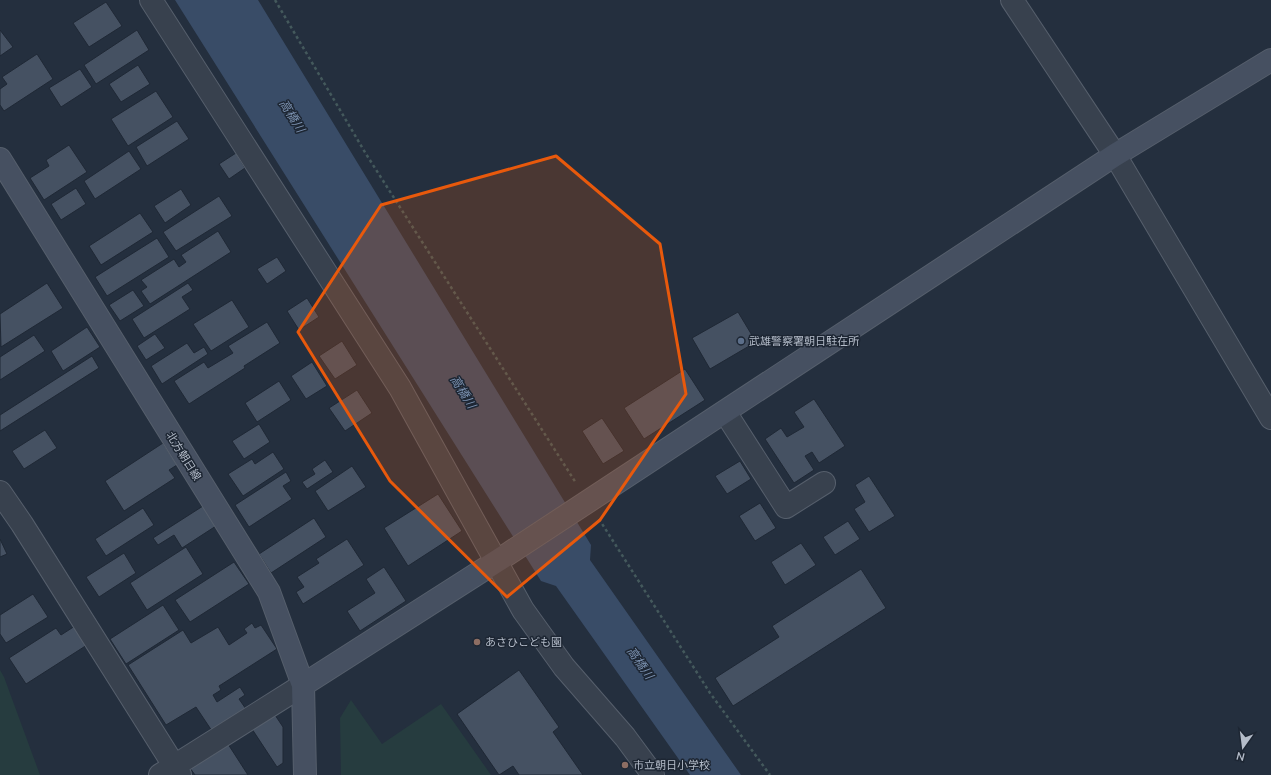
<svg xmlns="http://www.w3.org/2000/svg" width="1271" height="775" font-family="Mulish,'Noto Sans JP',sans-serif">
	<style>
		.green { fill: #263c3f }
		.water { fill: #394c67 }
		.building { fill: #455162; stroke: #1f2835 }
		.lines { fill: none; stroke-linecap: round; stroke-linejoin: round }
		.street-casing { stroke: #565f6c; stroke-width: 24 }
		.secondary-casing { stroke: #565f6c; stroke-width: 24 }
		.path { stroke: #44595c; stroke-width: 2.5; stroke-dasharray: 3 3; stroke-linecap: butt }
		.street { stroke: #38414e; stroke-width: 22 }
		.secondary { stroke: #465061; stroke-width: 22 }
		.marked { fill: #e8590c; fill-opacity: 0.2; stroke: #e8590c; stroke-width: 3; stroke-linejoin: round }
		.service-dot { fill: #5c6f8a; stroke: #1d2633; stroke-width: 1.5 }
		.education-dot { fill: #8d6e63; stroke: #1d2633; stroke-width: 1.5 }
		.labels { text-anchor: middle; stroke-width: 3; stroke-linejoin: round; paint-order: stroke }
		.poi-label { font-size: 11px; fill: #b4bcc9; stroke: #1d2633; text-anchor: start }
		.street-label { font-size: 11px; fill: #b4bcc9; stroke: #1d2633 }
		.water-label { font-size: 12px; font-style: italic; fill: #7c92b1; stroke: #1d2633 }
	</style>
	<rect width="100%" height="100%" fill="#242f3e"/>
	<path class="green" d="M 0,670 L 4,677 L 40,775 L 0,775 Z
		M 351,700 L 382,744 L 441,704 L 491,775 L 341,775 L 340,718 Z"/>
	<path class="water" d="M 175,0 L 258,0 L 591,545 L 590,560 L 741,775 L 690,775 L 556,586 L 541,581 Z"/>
	<path class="building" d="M 106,2 L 122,26 L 89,47 L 73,23 Z
		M 0,30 L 13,47 L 0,56 Z
		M 137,30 L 149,50 L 96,84 L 84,65 Z
		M 37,54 L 53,79 L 4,111 L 0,105 L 0,89 L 7,84 L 2,77 Z
		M 138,65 L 150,84 L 121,102 L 109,84 Z
		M 80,69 L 92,87 L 61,107 L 49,88 Z
		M 156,91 L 173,117 L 128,146 L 111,119 Z
		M 177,121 L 189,139 L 147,166 L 136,147 Z
		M 69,145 L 87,172 L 44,200 L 30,178 L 49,166 L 46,160 Z
		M 129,151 L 141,169 L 95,199 L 84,181 Z
		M 236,153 L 245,168 L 229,179 L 219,164 Z
		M 76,188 L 86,204 L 61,220 L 51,204 Z
		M 181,189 L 191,205 L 165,223 L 154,206 Z
		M 219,196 L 232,216 L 176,251 L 163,232 Z
		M 140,213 L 153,232 L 101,265 L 89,246 Z
		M 218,231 L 231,252 L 150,304 L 141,291 L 147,287 L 141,280 L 174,259 L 179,267 L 186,262 L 181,255 Z
		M 157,238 L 169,257 L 107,296 L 95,277 Z
		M 277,257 L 286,271 L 267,284 L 257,269 Z
		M 47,283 L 63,308 L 1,347 L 0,314 Z
		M 188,283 L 193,290 L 182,297 L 190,309 L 144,338 L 132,319 Z
		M 133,290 L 144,306 L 120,321 L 109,305 Z
		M 307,298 L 319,317 L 299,330 L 287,311 Z
		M 232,300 L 249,327 L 211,351 L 193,324 Z
		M 738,312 L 756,342 L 710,369 L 692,338 Z
		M 267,322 L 280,343 L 244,366 L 245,368 L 189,404 L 174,381 L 204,362 L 208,368 L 233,353 L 228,346 Z
		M 87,327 L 100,347 L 63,371 L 51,351 Z
		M 155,334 L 165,348 L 146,360 L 137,346 Z
		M 34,335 L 45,351 L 0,380 L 0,357 Z
		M 342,341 L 357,365 L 335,379 L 319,356 Z
		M 187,343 L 194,353 L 204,347 L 208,354 L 162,384 L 151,366 Z
		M 92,356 L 99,368 L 0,431 L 0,415 Z
		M 312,362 L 327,386 L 306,399 L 291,376 Z
		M 685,369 L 705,400 L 644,439 L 624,408 Z
		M 279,381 L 291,400 L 257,422 L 245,403 Z
		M 357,390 L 372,413 L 345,431 L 329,408 Z
		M 814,399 L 845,446 L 819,463 L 812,452 L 805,456 L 814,470 L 794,483 L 765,439 L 781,428 L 787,437 L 804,427 L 794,412 Z
		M 602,418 L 624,451 L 603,464 L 582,431 Z
		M 259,424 L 270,442 L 244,459 L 232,441 Z
		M 45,430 L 57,448 L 24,469 L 12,451 Z
		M 163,443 L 177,465 L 169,470 L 175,478 L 124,511 L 105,481 Z
		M 273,452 L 284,469 L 243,496 L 228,474 L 252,459 L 255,464 Z
		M 325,460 L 333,472 L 307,489 L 302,482 L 315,474 L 312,469 Z
		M 740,461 L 751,479 L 727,494 L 715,476 Z
		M 352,466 L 366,487 L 328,511 L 315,491 Z
		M 286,472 L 291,481 L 283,486 L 292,499 L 249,527 L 235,505 Z
		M 869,476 L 895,516 L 869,532 L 854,509 L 865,502 L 855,485 Z
		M 438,494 L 462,531 L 408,566 L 384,528 Z
		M 760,503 L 776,528 L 755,541 L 739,516 Z
		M 203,506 L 216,526 L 182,548 L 174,535 L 158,545 L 153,538 Z
		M 143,508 L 154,525 L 106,556 L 95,539 Z
		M 314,518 L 326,537 L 271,573 L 259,554 Z
		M 848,521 L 860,539 L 835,555 L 823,537 Z
		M 0,539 L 7,554 L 0,557 Z
		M 347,539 L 364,565 L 303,604 L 296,592 L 304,587 L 297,577 L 319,563 L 316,559 Z
		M 801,543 L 816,565 L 785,585 L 771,562 Z
		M 186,547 L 203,574 L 147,610 L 130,583 Z
		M 124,553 L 136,573 L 99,597 L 86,577 Z
		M 234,562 L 249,584 L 190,622 L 175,600 Z
		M 384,567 L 406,601 L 360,631 L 347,611 L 375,593 L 366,579 Z
		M 861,569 L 886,608 L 733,706 L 715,678 L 779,637 L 772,626 Z
		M 33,594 L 48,617 L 6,643 L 0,634 L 0,615 Z
		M 163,605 L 179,630 L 126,664 L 110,639 Z
		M 252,623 L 255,628 L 261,625 L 277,649 L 219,686 L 221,690 L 213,695 L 217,702 L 240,687 L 245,695 L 239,699 L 248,712 L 214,734 L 196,707 L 166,725 L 128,665 L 183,630 L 191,643 L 218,627 L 229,645 L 247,633 L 244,629 Z
		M 75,626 L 87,645 L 26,684 L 9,658 L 56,628 L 61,635 Z
		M 519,670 L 559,727 L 553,732 L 583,775 L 519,775 L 513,766 L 499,775 L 457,714 Z
		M 275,715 L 283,727 L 283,763 L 277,767 L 252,729 Z
		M 228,744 L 248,775 L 195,775 L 190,768 Z"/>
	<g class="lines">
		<defs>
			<path id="street" d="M 151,0 L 400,388 L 523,610 L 564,667 L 625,737 L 653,775
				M 1012,0 L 1115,155 L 1271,418
				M 725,412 L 786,507 L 824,483
				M 0,492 L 22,524 L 180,775
				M 160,775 L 303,685"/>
			<path id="secondary" d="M 0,159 L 269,592 L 303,685 L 305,775
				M 303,685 L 508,554 L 1115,155 L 1271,60"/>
		</defs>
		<use href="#street" class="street-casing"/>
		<use href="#secondary" class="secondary-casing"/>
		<path class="path" d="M 275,0 L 366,154 L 576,483
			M 599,519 L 710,693 L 770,775"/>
		<use href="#street" class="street"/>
		<use href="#secondary" class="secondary"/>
	</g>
	<path class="marked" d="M 556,156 L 660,244 L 686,394 L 600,520 L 507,597 L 390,481 L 298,332 L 381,205 Z"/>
	<circle class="service-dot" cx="741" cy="341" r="4"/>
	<g class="education-dot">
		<circle cx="477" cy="642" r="4"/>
		<circle cx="625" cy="765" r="4"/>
	</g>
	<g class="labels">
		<g class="poi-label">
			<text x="749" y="345">武雄警察署朝日駐在所</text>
			<text x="485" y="646">あさひこども園</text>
			<text x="633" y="769">市立朝日小学校</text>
		</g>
		<g class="street-label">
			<text transform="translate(184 456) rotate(58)" y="4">北方朝日線</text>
		</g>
		<g class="water-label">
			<text transform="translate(292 116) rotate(58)" y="4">高橋川</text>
			<text transform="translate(463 392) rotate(58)" y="4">高橋川</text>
			<text transform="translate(640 663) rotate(55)" y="4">高橋川</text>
		</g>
	</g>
	<g transform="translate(1243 747) rotate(194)" stroke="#1d2633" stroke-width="3" paint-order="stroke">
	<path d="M0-3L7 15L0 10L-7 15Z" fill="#b4bcc9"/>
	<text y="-6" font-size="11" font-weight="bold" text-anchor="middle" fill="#b4bcc9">N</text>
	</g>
</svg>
